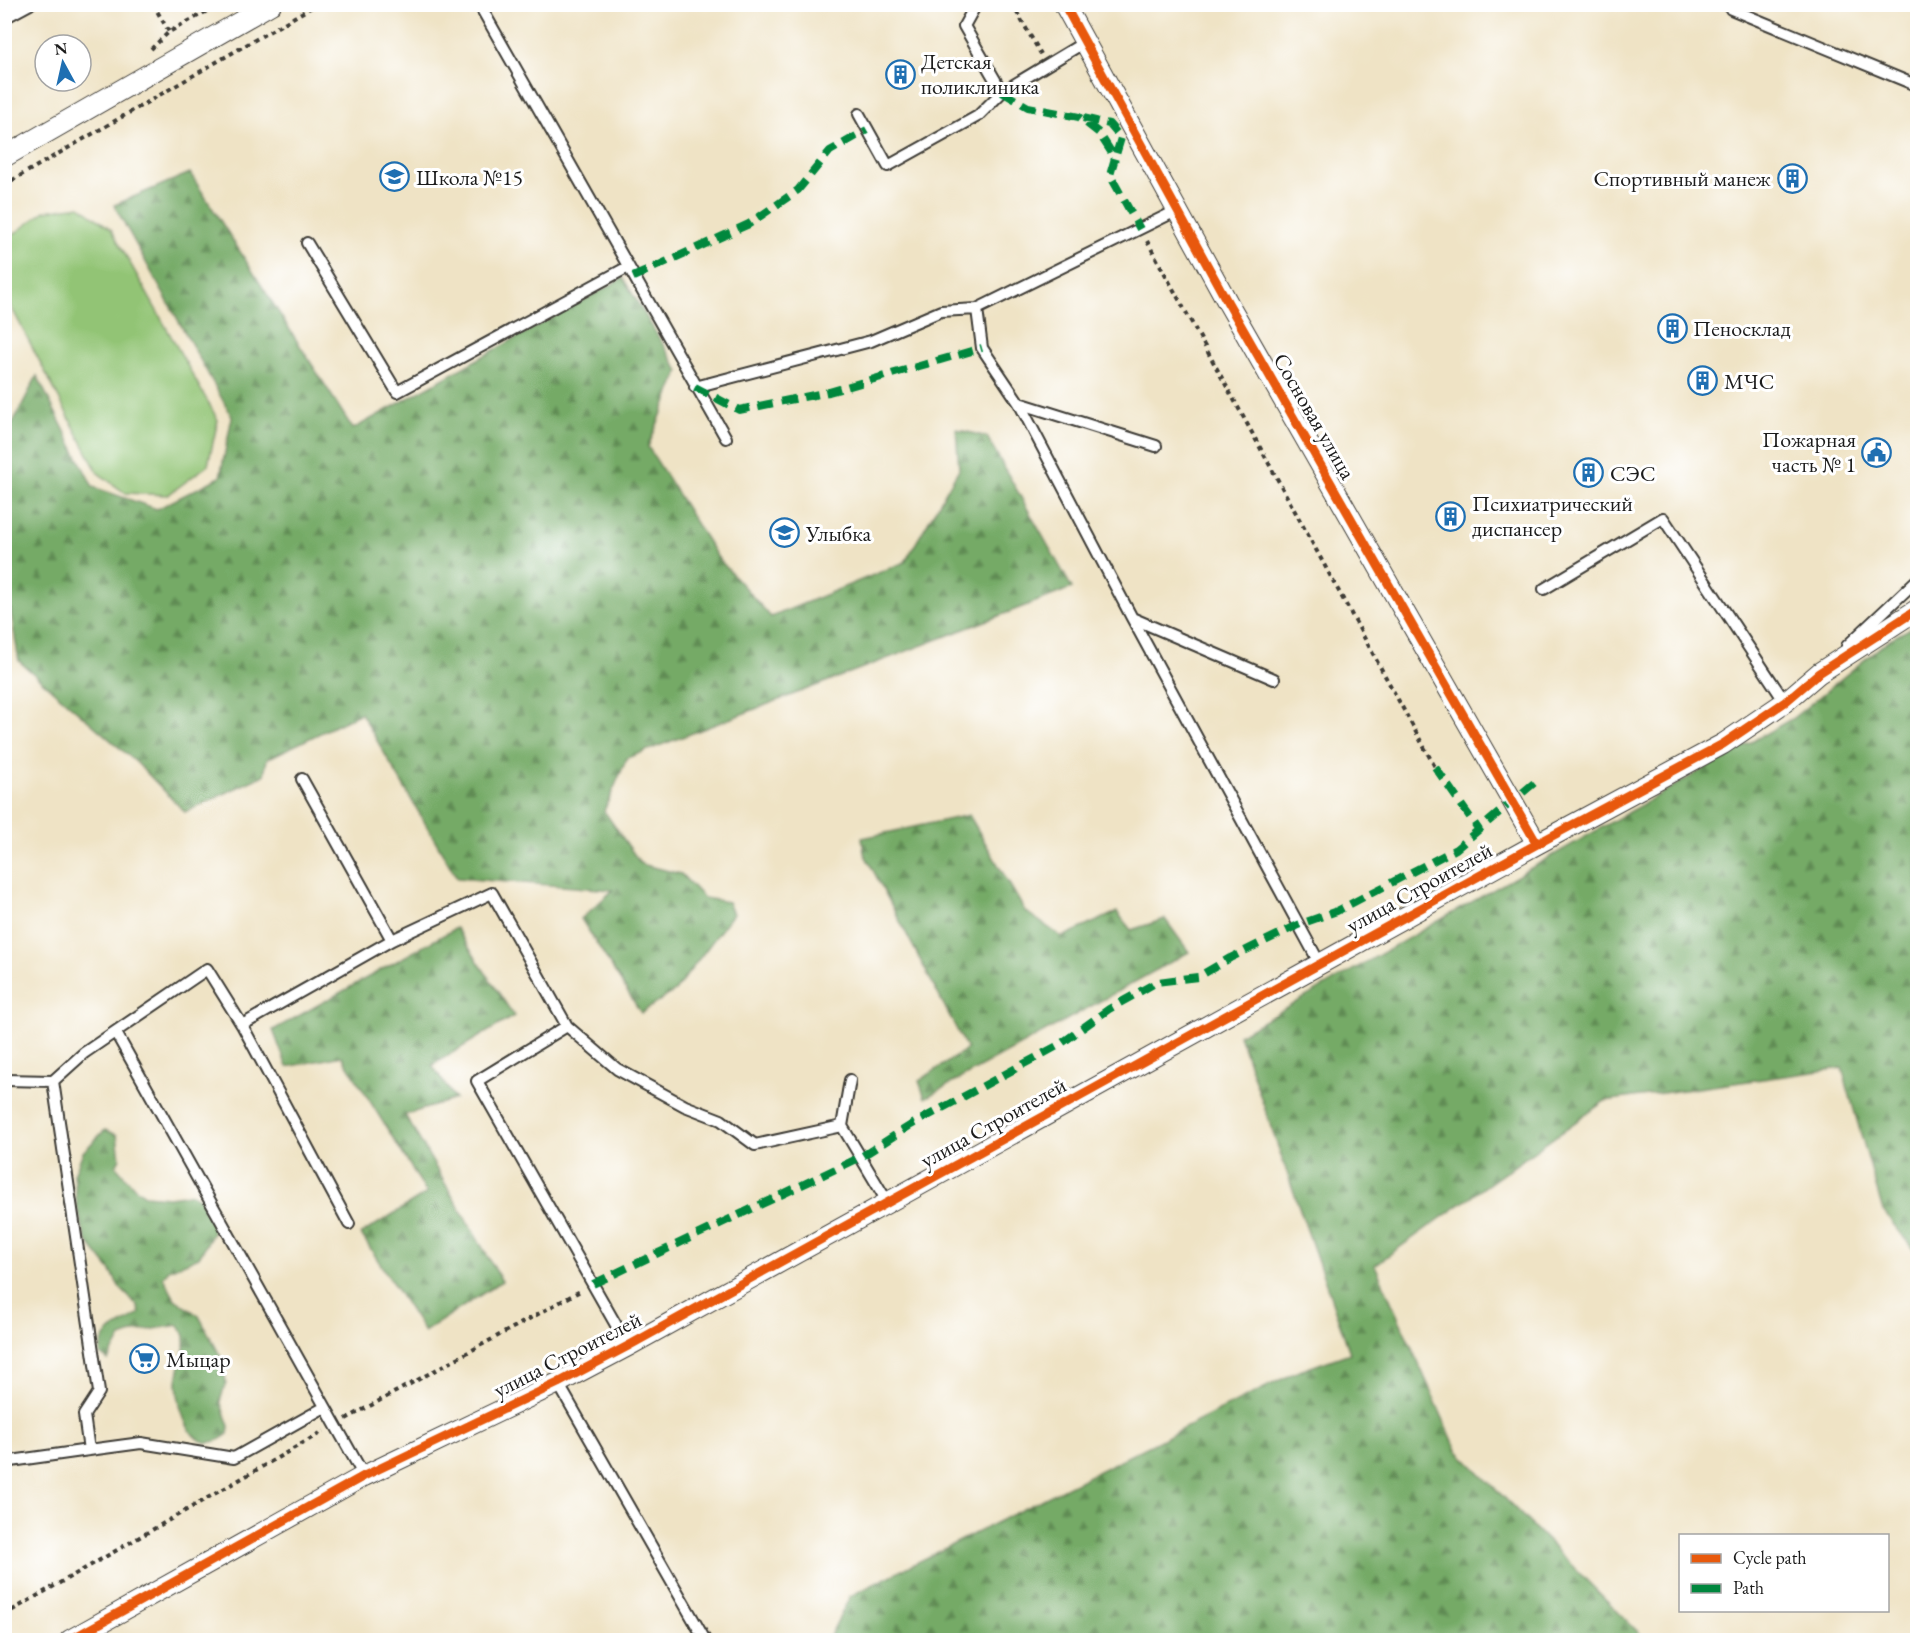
<svg xmlns="http://www.w3.org/2000/svg" width="1922" height="1645" font-family="'EB Garamond',serif">
	<style>
		.forest { fill: url(#forest-firs); stroke: #486341; stroke-width: 1.5 }
		.garden { fill: #92c474; stroke: #577048; stroke-width: 1.5 }
		.lines { fill: none; stroke-linecap: round; stroke-linejoin: round }
		.service-casing { stroke: #3c3a35; stroke-width: 14 }
		.minor-casing { stroke: #3c3a35; stroke-width: 22 }
		.path { stroke: #3c3a35; stroke-width: 4; stroke-dasharray: 4.5 4.5; stroke-linecap: butt }
		.service { stroke: #fff; stroke-width: 10 }
		.minor { stroke: #fff; stroke-width: 20 }
		.quiet { stroke: #00873e; stroke-width: 8; stroke-dasharray: 15 8; stroke-linecap: butt }
		.cycleway-casing { stroke: #fff; stroke-width: 13 }
		.cycleway { stroke: #e8590c; stroke-width: 9 }
		.labels { text-anchor: middle; stroke-width: 6; stroke-linejoin: round; paint-order: stroke }
		.poi-label { font-size: 22px; fill: #1c1c1c; stroke: #fff; text-anchor: start }
		.street-label { font-size: 22px; fill: #1c1c1c; stroke: #fff }
	</style>
	<defs>
		<pattern id="forest-firs" width="22" height="20" patternUnits="userSpaceOnUse" patternTransform="scale(1.5)"><rect width="22" height="20" fill="#75aa66"/><path d="M5 1l3.5 6h-7zM16 11l3.5 6h-7z" fill="#5f8a53"/></pattern>
	</defs>
	<rect width="100%" height="100%" fill="#fff"/>
	<filter id="ink" filterUnits="userSpaceOnUse"><feTurbulence type="fractalNoise" baseFrequency=".0167" numOctaves="2"/><feDisplacementMap in="SourceGraphic" scale="12" xChannelSelector="R" yChannelSelector="G"/><feConvolveMatrix kernelMatrix="1 2 1 2 8 2 1 2 1" color-interpolation-filters="sRGB"/></filter>
	<filter id="wash" filterUnits="userSpaceOnUse"><feTurbulence type="fractalNoise" baseFrequency=".008" numOctaves="4" result="noise"/><feDisplacementMap in="SourceGraphic" scale="24" xChannelSelector="R" yChannelSelector="G"/><feGaussianBlur stdDeviation="1.35" result="paint"/><feColorMatrix in="noise" values="0 0 0 0 0 0 0 0 0 0 0 0 0 0 0 0 0 1.4 0 .05"/><feComposite in="paint" operator="in"/></filter>
	<g filter="url(#wash)">
		<rect width="100%" height="100%" fill="#efe3c5"/>
		<path class="forest" d="M 190,173 L 353,429 L 623,278 L 679,371 L 648,447 L 718,558 L 771,617 L 905,562 L 959,469 L 956,429 L 987,437 L 1072,588 L 627,758 L 604,811 L 641,864 L 681,874 L 704,898 L 728,902 L 733,914 L 675,991 L 641,1013 L 581,919 L 613,890 L 457,878 L 361,713 L 267,759 L 264,775 L 185,812 L 137,763 L 19,661 L 5,578 L 5,438 L 37,376 L 93,487 L 157,509 L 220,477 L 232,417 L 114,205 Z
			M 1917,625 L 1917,1254 L 1883,1211 L 1842,1068 L 1605,1101 L 1375,1265 L 1457,1450 L 1646,1640 L 828,1640 L 850,1596 L 1294,1373 L 1350,1353 L 1239,1035 L 1793,718 L 1890,639 Z
			M 969,815 L 1025,911 L 1062,937 L 1117,912 L 1131,930 L 1165,919 L 1189,952 L 925,1098 L 919,1081 L 967,1049 L 864,853 L 862,838 Z
			M 456,928 L 514,1016 L 432,1065 L 455,1099 L 405,1115 L 502,1281 L 424,1332 L 361,1234 L 427,1193 L 342,1056 L 287,1067 L 273,1030 Z
			M 105,1130 L 117,1135 L 120,1158 L 116,1166 L 134,1187 L 145,1195 L 169,1197 L 191,1194 L 204,1200 L 215,1225 L 212,1235 L 199,1257 L 169,1270 L 163,1277 L 175,1299 L 199,1316 L 223,1361 L 226,1383 L 220,1401 L 229,1426 L 228,1434 C 192,1463 178,1410 177,1383 C 177,1371 187,1346 185,1337 C 185,1333 180,1328 179,1325 L 135,1332 L 121,1337 L 108,1360 L 100,1354 C 101,1327 122,1327 140,1313 L 137,1305 L 120,1288 L 110,1270 L 86,1240 L 77,1207 L 74,1174 L 83,1152 Z"/>
		<path class="garden" d="M 80,206 L 111,229 L 218,420 L 208,465 L 168,495 L 125,493 L 98,473 L 5,295 L 6,240 L 45,211 Z"/>
	</g>
	<g filter="url(#ink)">
		<g class="lines">
			<defs>
				<path id="service" d="M 479,4 L 726,438
					M 974,4 L 974,8 L 964,26 L 1002,92
					M 1731,9 L 1918,86
					M 4,18 L 30,4
					M 859,114 L 888,166 L 978,116 L 1002,92 L 1085,42
					M 307,243 L 397,392 L 628,267
					M 977,309 L 982,348 L 1019,403 L 1156,446
					M 695,387 L 871,341 L 941,311 L 977,309 L 1178,210
					M 1019,403 L 1132,618 L 1320,964
					M 1544,589 L 1663,518 L 1785,702
					M 1132,618 L 1274,679
					M 1847,646 L 1918,579
					M 302,779 L 392,940
					M 242,1025 L 349,1224
					M 567,1026 L 617,1069 L 685,1106 L 721,1120 L 755,1145 L 842,1126 L 888,1203
					M 116,1033 L 364,1476
					M 4,1080 L 53,1081 L 99,1392 L 84,1415 L 89,1450 L 4,1462
					M 53,1081 L 84,1053 L 207,969 L 242,1025 L 392,940 L 492,893 L 567,1026 L 477,1081 L 628,1346
					M 842,1126 L 850,1080
					M 558,1383 L 705,1640
					M 89,1450 L 141,1443 L 234,1458 L 325,1407"/>
				<path id="minor" d="M 1064,4 L 1228,303 L 1537,844
					M 4,157 L 271,4
					M 70,1640 L 364,1476 L 558,1383 L 628,1346 L 1537,844 L 1723,744 L 1785,702 L 1819,673 L 1918,609"/>
			</defs>
			<use href="#service" class="service-casing"/>
			<use href="#minor" class="minor-casing"/>
			<path class="path" d="M 153,4 L 169,32
				M 1012,4 L 1041,54
				M 151,49 L 169,32 L 220,4
				M 4,185 L 317,4
				M 1147,241 L 1435,767
				M 346,1419 L 582,1290
				M 4,1615 L 324,1431"/>
			<use href="#service" class="service"/>
			<use href="#minor" class="minor"/>
			<path class="quiet" d="M 1002,92 L 1028,107 L 1079,117 L 1099,133 L 1115,158 L 1110,175 L 1140,229
				M 1083,118 L 1109,124 L 1121,138 L 1115,158
				M 633,277 L 749,224 L 798,190 L 830,151 L 867,130
				M 695,387 L 739,410 L 829,392 L 982,348
				M 1435,767 L 1479,830
				M 593,1284 L 861,1157 L 911,1125 L 1059,1045 L 1109,1009 L 1157,982 L 1198,977 L 1230,958 L 1298,925 L 1337,911 L 1456,849 L 1534,783"/>
			<defs>
				<path id="cycleway" d="M 1064,4 L 1228,303 L 1537,844
					M 70,1640 L 364,1476 L 558,1383 L 628,1346 L 1537,844 L 1723,744 L 1785,702 L 1819,673 L 1918,609"/>
			</defs>
			<use href="#cycleway" class="cycleway-casing"/>
			<use href="#cycleway" class="cycleway"/>
		</g>
	</g>
	<defs>
		<symbol id="building-ring" viewBox="-11 -11 22 22"><circle r="9.5" fill="#fff" stroke="#1f6fb2" stroke-width="1.5"/><path d="M-4-6H4V6H1V3H-1V6H-4ZM-2.5-4.3h1.7v1.8h-1.7ZM.8-4.3h1.7v1.8H.8ZM-2.5-1h1.7V.8h-1.7ZM.8-1h1.7V.8H.8Z" fill="#1f6fb2"/></symbol>
		<symbol id="school-ring" viewBox="-11 -11 22 22"><circle r="9.5" fill="#fff" stroke="#1f6fb2" stroke-width="1.5"/><path d="M0-5L7-2L0 1L-7-2ZM-4 1L0 2.5L4 1V4Q0 6-4 4Z" fill="#1f6fb2"/></symbol>
		<symbol id="civic-ring" viewBox="-11 -11 22 22"><circle r="9.5" fill="#fff" stroke="#1f6fb2" stroke-width="1.5"/><path d="M-.6-6.5H3V-4.5H.6V-3L4-1V1h2V6H-6V1h2V-1L-.6-3ZM-1.2 2.5V6h2.4V2.5Z" fill="#1f6fb2"/></symbol>
		<symbol id="supermarket-ring" viewBox="-11 -11 22 22"><circle r="9.5" fill="#fff" stroke="#1f6fb2" stroke-width="1.5"/><path d="M-6-5.5h2.5l.6 2H6L4.5 2H-2.5L-4.4-4H-6ZM-1.5 3.2a1.3 1.3 0 1 0 .1 0ZM3 3.2a1.3 1.3 0 1 0 .1 0Z" fill="#1f6fb2"/></symbol>
	</defs>
	<g fill-rule="evenodd">
		<use href="#building-ring" x="884" y="58" width="33" height="33"/>
		<use href="#school-ring" x="378" y="160" width="33" height="33"/>
		<use href="#building-ring" x="1776" y="162" width="33" height="33"/>
		<use href="#building-ring" x="1656" y="312" width="33" height="33"/>
		<use href="#building-ring" x="1686" y="364" width="33" height="33"/>
		<use href="#civic-ring" x="1860" y="436" width="33" height="33"/>
		<use href="#building-ring" x="1572" y="456" width="33" height="33"/>
		<use href="#building-ring" x="1434" y="500" width="33" height="33"/>
		<use href="#school-ring" x="768" y="516" width="33" height="33"/>
		<use href="#supermarket-ring" x="128" y="1342" width="33" height="33"/>
	</g>
	<g class="labels">
		<g class="poi-label">
			<text x="921" y="69">Детская<tspan x="921" dy="25">поликлиника</tspan></text>
			<text x="416" y="185">Школа №15</text>
			<text x="1771" y="186" text-anchor="end">Спортивный манеж</text>
			<text x="1693" y="336">Пеносклад</text>
			<text x="1724" y="389">МЧС</text>
			<text x="1856" y="447" text-anchor="end">Пожарная<tspan x="1856" dy="25">часть № 1</tspan></text>
			<text x="1610" y="481">СЭС</text>
			<text x="1472" y="511">Психиатрический<tspan x="1472" dy="25">диспансер</tspan></text>
			<text x="806" y="541">Улыбка</text>
			<text x="166" y="1367">Мыцар</text>
		</g>
		<g class="street-label">
			<text transform="translate(1315 416) rotate(60)" y="8">Сосновая улица</text>
			<text transform="translate(1419 887) rotate(-29)" y="8">улица Строителей</text>
			<text transform="translate(993 1122) rotate(-29)" y="8">улица Строителей</text>
			<text transform="translate(567 1354) rotate(-27)" y="8">улица Строителей</text>
		</g>
	</g>
	<rect width="1922" height="1645" fill="none" stroke="#fff" stroke-width="24"/>
	<rect x="1679" y="1534" width="210" height="78" fill="#ffffff" stroke="#a4a4a4" stroke-width="1.5"/>
	<rect x="1691" y="1554" width="30" height="9" fill="#e8590c" stroke="#a4a4a4" stroke-width="1.5"/>
	<text x="1733" y="1564" font-size="18" fill="#1c1c1c">Cycle path</text>
	<rect x="1691" y="1584" width="30" height="9" fill="#00873e" stroke="#a4a4a4" stroke-width="1.5"/>
	<text x="1733" y="1594" font-size="18" fill="#1c1c1c">Path</text>
	<g transform="translate(63 63) rotate(352)"><circle r="28" fill="#ffffff" stroke="#a4a4a4" stroke-width="1.5"/>
	<path d="M0-4.5L10 22L0 15L-10 22Z" fill="#1f6fb2"/>
	<text y="-9" font-size="16" font-weight="bold" text-anchor="middle" fill="#1c1c1c">N</text>
	</g>
</svg>
